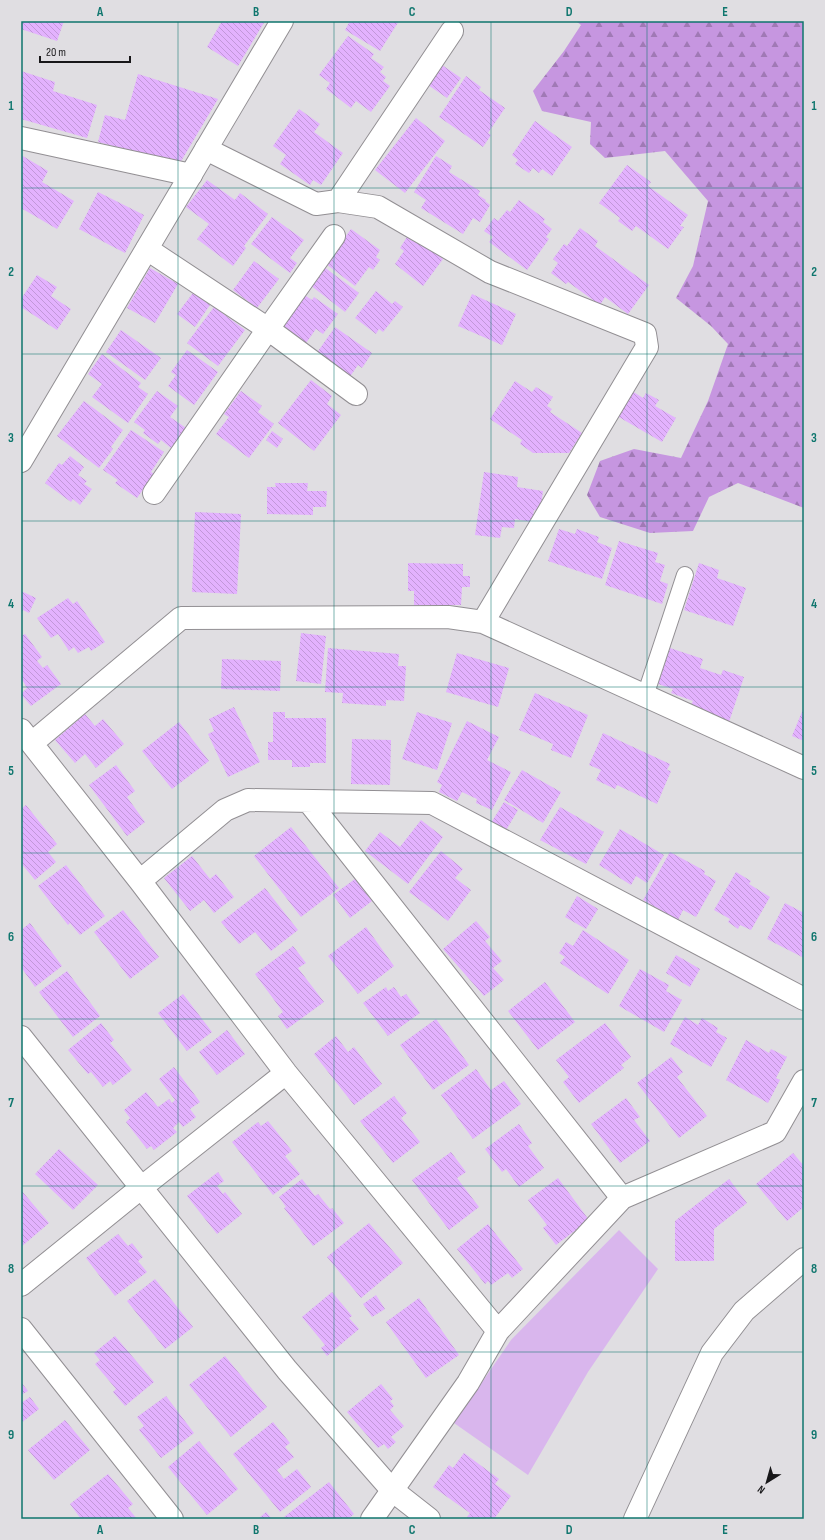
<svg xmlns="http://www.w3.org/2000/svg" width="825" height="1540" font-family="'Sofia Sans Condensed',sans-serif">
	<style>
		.forest { fill: url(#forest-firs) }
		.green { fill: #d9b6ed }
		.building { fill: url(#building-back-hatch) }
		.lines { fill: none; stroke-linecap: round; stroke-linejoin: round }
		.lane-casing { stroke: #928f93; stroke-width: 18 }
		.street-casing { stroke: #928f93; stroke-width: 24 }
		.secondary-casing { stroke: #928f93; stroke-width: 24 }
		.lane { stroke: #fff; stroke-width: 16 }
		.street { stroke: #fff; stroke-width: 22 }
		.secondary { stroke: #fff; stroke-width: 22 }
		.grid { fill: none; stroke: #0f766e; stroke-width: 1; stroke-opacity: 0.55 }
		.neatline { fill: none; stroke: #0f766e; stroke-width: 1.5 }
		.grid-label { font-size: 13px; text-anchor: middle; font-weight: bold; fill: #0f766e }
	</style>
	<defs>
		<pattern id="forest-firs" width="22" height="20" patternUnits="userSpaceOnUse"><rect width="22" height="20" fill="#c696e0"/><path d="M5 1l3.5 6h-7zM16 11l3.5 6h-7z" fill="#a079b5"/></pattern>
		<pattern id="building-back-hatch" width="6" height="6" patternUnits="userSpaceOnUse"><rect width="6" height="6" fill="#e3b2fe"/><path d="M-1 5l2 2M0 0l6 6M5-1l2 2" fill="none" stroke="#c298d9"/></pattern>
	</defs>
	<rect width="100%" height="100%" fill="#e0dee2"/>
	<path class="forest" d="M 576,21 L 804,21 L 804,508 L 738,483 L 709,497 L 693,531 L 650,533 L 600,517 L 587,495 L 600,461 L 634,449 L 681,458 L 708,401 L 728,344 L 711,326 L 676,298 L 693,266 L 708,201 L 665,151 L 605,158 L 590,144 L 591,122 L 542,111 L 533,91 L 564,51 L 581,25 Z"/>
	<path class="green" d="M 619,1230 L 658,1269 L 588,1372 L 528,1475 L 454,1423 L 511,1340 Z"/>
	<path class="building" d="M 21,21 L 64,21 L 57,41 L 21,29 Z
		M 222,21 L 265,21 L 238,66 L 207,47 Z
		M 350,21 L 399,21 L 380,51 L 345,30 Z
		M 348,36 L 374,54 L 371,58 L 384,67 L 380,72 L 386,77 L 383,81 L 390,86 L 371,112 L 356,101 L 351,108 L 326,89 L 330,83 L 319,75 Z
		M 442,65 L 461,78 L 447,98 L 428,85 Z
		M 21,71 L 55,82 L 53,91 L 97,105 L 87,138 L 21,119 Z
		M 138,74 L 218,99 L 180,163 L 98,142 L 105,115 L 125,120 Z
		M 466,76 L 481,87 L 479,90 L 505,108 L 488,133 L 491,135 L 483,147 L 439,117 Z
		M 299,109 L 320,124 L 314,132 L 343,153 L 321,185 L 313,180 L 310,185 L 280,164 L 286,155 L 273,146 Z
		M 416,118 L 445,141 L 405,193 L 375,170 Z
		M 535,121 L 572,147 L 552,176 L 542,169 L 539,173 L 533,168 L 529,173 L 515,164 L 518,160 L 512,155 Z
		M 21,155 L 48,171 L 42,182 L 74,201 L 57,229 L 21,208 Z
		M 436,156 L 452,166 L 449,172 L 480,191 L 478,195 L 486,200 L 485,201 L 490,205 L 480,222 L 473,218 L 463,234 L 421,208 L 426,200 L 414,192 Z
		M 627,165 L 651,182 L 648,186 L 688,215 L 680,226 L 684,227 L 668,249 L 636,226 L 632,231 L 618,221 L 620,218 L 599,203 Z
		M 207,180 L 235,200 L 240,193 L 268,214 L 244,246 L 246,248 L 233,266 L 197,239 L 209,224 L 186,207 Z
		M 98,192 L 144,215 L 125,253 L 79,229 Z
		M 519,200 L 545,219 L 543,222 L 552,229 L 546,237 L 549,239 L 527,270 L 489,242 L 493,237 L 484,231 L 494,218 L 498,221 L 507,210 L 510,212 Z
		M 272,217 L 304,240 L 290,258 L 297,263 L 290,273 L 251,244 Z
		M 580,228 L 598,241 L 595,246 L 649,285 L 628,314 L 605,297 L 600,305 L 568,282 L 566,284 L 551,273 L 558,263 L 553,259 L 564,244 L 567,246 Z
		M 351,229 L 380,250 L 376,257 L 380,260 L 373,270 L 369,267 L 355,286 L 326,264 Z
		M 407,237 L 412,241 L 414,237 L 443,259 L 423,286 L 395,264 L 404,251 L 400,248 Z
		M 254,261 L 279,279 L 257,308 L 233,290 Z
		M 324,267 L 359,293 L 345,312 L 310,285 Z
		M 150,268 L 178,284 L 155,323 L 127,308 Z
		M 37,275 L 57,287 L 51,296 L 71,309 L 57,330 L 21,307 L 21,299 Z
		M 376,291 L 392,304 L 395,301 L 403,307 L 383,332 L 379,329 L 376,334 L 355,318 Z
		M 193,293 L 210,305 L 195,327 L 177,314 Z
		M 303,294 L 312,300 L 314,297 L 338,314 L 323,334 L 316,329 L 306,343 L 281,325 Z
		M 472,294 L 516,314 L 502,345 L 458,326 Z
		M 214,307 L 245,330 L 218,366 L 187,343 Z
		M 335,327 L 372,353 L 362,368 L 358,365 L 349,378 L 316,354 Z
		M 121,330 L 161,358 L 145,380 L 106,352 Z
		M 187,350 L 218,372 L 194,405 L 168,386 L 176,375 L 171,372 Z
		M 102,354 L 141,383 L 138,387 L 148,394 L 128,423 L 92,397 L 102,384 L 88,374 Z
		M 311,380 L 332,396 L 327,404 L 341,415 L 314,451 L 278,423 Z
		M 515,381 L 532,392 L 536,387 L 553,397 L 547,406 L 552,409 L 550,412 L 582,433 L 569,453 L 533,453 L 520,444 L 522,440 L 490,419 Z
		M 157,391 L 178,406 L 170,417 L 186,428 L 171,448 L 161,440 L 158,444 L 143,433 L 145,430 L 134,422 Z
		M 241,391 L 262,406 L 258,412 L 274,424 L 249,458 L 216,434 L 229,417 L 224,414 Z
		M 632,391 L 643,398 L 646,393 L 659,400 L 655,406 L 676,418 L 662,442 L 617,416 Z
		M 84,401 L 123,430 L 111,447 L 113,449 L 99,468 L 57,436 Z
		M 131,430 L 164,452 L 151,472 L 154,474 L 137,498 L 115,483 L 118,480 L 103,470 Z
		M 272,431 L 283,439 L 277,448 L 266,440 Z
		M 70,456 L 84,467 L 78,475 L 87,481 L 84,484 L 92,489 L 80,505 L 73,499 L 71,502 L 45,483 L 59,463 L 62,465 Z
		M 484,472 L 518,477 L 517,487 L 543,491 L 540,512 L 534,510 L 532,522 L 515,519 L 514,528 L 502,527 L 500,538 L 475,535 Z
		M 275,483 L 308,483 L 307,491 L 327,491 L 326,507 L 313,507 L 313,515 L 267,514 L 267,487 L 276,487 Z
		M 195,512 L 241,514 L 237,594 L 192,592 Z
		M 559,529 L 575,534 L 577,529 L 599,537 L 597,542 L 612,548 L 602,579 L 548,561 Z
		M 619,541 L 658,553 L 655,562 L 665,565 L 660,581 L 668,584 L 662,604 L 605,585 Z
		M 408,563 L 463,564 L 463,576 L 470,576 L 470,587 L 462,587 L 461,605 L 414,605 L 414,591 L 408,591 Z
		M 699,563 L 719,570 L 717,578 L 746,588 L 733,626 L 684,610 Z
		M 21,591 L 36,598 L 29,613 L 23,610 L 21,615 Z
		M 68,598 L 73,604 L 77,601 L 105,642 L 91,651 L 89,647 L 78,653 L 74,647 L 69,651 L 58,634 L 51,638 L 37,618 Z
		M 301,633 L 326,636 L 321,684 L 296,681 Z
		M 25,634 L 42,657 L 37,661 L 43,668 L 47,665 L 61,684 L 31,706 L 21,694 L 27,688 L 23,681 L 21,682 L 21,636 Z
		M 328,648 L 399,654 L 398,666 L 406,666 L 404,701 L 386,700 L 386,706 L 342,703 L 343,693 L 325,692 Z
		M 670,648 L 703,659 L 700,668 L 721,675 L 723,670 L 744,677 L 729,722 L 689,709 L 693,701 L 671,693 L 673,689 L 658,684 Z
		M 457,653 L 509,668 L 498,707 L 446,692 Z
		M 222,659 L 281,661 L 280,691 L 221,689 Z
		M 535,693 L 588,715 L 571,758 L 551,750 L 553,744 L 519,730 Z
		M 234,707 L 260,762 L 228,777 L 208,734 L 214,731 L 209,719 Z
		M 804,707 L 804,741 L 792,736 Z
		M 273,712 L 285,712 L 285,718 L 326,718 L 326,763 L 310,763 L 310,767 L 292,767 L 292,760 L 268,760 L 268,742 L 273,742 Z
		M 417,712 L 452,723 L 437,770 L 402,759 Z
		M 85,714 L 95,726 L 103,719 L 124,744 L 96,768 L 85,754 L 75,763 L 55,740 Z
		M 467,721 L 499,737 L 487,760 L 511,772 L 492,810 L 476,803 L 477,799 L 462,792 L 457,801 L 439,792 L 442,785 L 437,782 Z
		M 179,722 L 209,761 L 172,789 L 142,751 Z
		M 603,733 L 670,764 L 667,770 L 671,771 L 657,804 L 617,785 L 615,789 L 596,780 L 601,770 L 589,765 Z
		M 352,739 L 391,740 L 390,785 L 351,784 Z
		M 116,765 L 135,791 L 127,797 L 145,822 L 127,836 L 89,785 Z
		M 522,770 L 561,792 L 543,823 L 504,800 Z
		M 504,802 L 518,810 L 505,832 L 491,823 Z
		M 26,805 L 57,844 L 48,852 L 56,862 L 35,880 L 21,863 L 21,809 Z
		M 560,807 L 604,832 L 586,864 L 540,840 Z
		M 421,820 L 443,837 L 408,884 L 365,851 L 380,832 L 400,847 Z
		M 291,827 L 339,888 L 301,917 L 254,856 Z
		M 620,829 L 664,855 L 647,883 L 636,876 L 631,885 L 599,865 Z
		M 441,851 L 463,869 L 455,878 L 471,890 L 448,921 L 409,892 Z
		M 670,852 L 705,871 L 704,874 L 716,881 L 696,917 L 683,910 L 678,920 L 643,900 Z
		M 192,856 L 210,879 L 216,874 L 234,897 L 214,913 L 204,900 L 190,911 L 164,878 Z
		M 66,865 L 105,916 L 80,935 L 70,923 L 68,925 L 38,886 Z
		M 736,872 L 751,881 L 749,884 L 770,897 L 751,930 L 740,925 L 738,929 L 728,922 L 730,919 L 714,910 Z
		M 355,879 L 372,901 L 350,918 L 333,895 Z
		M 265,888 L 298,930 L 271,951 L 255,932 L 239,944 L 221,922 Z
		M 577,896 L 598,909 L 586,929 L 565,917 Z
		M 785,903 L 804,913 L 804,958 L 767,939 Z
		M 123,910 L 159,957 L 130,979 L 94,932 Z
		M 476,921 L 490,937 L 485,941 L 502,961 L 493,968 L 504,980 L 484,996 L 443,949 Z
		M 30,923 L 62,966 L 35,987 L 21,967 L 21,930 Z
		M 366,927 L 394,966 L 358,994 L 328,956 Z
		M 583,930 L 629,960 L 608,994 L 560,963 L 565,957 L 559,953 L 566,942 L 573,946 Z
		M 293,946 L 306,963 L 298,968 L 324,1002 L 287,1029 L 278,1016 L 283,1012 L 255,974 Z
		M 676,955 L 700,969 L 690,987 L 666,973 Z
		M 640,969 L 669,985 L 666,991 L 682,1000 L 664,1032 L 619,1006 Z
		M 67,971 L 100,1016 L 73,1037 L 39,992 Z
		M 545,982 L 575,1022 L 538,1050 L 508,1011 Z
		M 386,987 L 388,991 L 394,987 L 401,997 L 406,994 L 420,1013 L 388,1036 L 363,1003 Z
		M 183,994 L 212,1032 L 187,1051 L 158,1013 Z
		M 685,1017 L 698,1025 L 702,1018 L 718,1028 L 716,1032 L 727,1038 L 711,1067 L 670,1044 Z
		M 436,1019 L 469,1065 L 433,1090 L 400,1045 Z
		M 101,1023 L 114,1040 L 110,1043 L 132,1070 L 113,1085 L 110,1081 L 103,1087 L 91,1072 L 88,1074 L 68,1050 Z
		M 605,1023 L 631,1057 L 621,1065 L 624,1068 L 579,1103 L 563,1082 L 569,1077 L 556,1060 Z
		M 227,1030 L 245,1054 L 217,1075 L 199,1052 Z
		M 336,1036 L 348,1052 L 354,1047 L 382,1084 L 354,1105 L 314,1054 Z
		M 746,1040 L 769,1053 L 771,1049 L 787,1057 L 776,1078 L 780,1080 L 768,1103 L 726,1080 Z
		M 671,1057 L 683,1072 L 677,1077 L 707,1116 L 679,1138 L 637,1083 Z
		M 174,1067 L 200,1102 L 190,1109 L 196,1117 L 183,1127 L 179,1122 L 173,1128 L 177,1132 L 154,1150 L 151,1146 L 147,1149 L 126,1122 L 130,1118 L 124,1110 L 146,1092 L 158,1107 L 169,1099 L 172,1103 L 175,1100 L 159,1079 Z
		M 476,1069 L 491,1090 L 504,1081 L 521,1104 L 473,1139 L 441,1095 Z
		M 394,1096 L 407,1113 L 401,1118 L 420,1142 L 393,1163 L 360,1121 Z
		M 626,1098 L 640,1117 L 634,1120 L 650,1141 L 620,1163 L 591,1124 Z
		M 268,1121 L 292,1151 L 285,1156 L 300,1174 L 273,1195 L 232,1142 L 258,1122 L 261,1126 Z
		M 519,1124 L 532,1143 L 528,1146 L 544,1168 L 519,1187 L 506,1169 L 502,1172 L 485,1149 Z
		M 59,1149 L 98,1185 L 73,1210 L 35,1174 Z
		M 451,1152 L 466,1172 L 457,1178 L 479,1207 L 449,1230 L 412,1180 Z
		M 793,1153 L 804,1166 L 804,1207 L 787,1221 L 756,1184 Z
		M 218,1172 L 224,1181 L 217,1186 L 223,1194 L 225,1192 L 242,1214 L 217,1234 L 187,1196 Z
		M 558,1178 L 589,1220 L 556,1245 L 543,1228 L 547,1225 L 528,1200 Z
		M 302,1179 L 315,1196 L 318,1194 L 330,1209 L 332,1208 L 344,1223 L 313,1246 L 284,1208 L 286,1207 L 279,1197 Z
		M 729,1179 L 747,1203 L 714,1229 L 714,1261 L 675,1261 L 675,1221 Z
		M 21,1190 L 49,1223 L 21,1247 Z
		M 369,1223 L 403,1263 L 361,1298 L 327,1257 Z
		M 488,1224 L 523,1269 L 512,1278 L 508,1273 L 491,1285 L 488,1281 L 485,1284 L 457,1249 Z
		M 118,1234 L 128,1246 L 132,1243 L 143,1257 L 138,1261 L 147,1272 L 115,1296 L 86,1258 Z
		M 155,1279 L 193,1327 L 165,1349 L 127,1301 Z
		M 332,1292 L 352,1316 L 349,1318 L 359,1329 L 327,1356 L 321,1348 L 325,1345 L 302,1317 Z
		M 376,1295 L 385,1309 L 372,1317 L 363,1304 Z
		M 419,1298 L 459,1355 L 426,1378 L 386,1322 Z
		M 115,1336 L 154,1382 L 125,1406 L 113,1392 L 116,1389 L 95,1364 L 100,1360 L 94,1353 Z
		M 225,1356 L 267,1407 L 231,1437 L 189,1385 Z
		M 21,1382 L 28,1391 L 21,1395 Z
		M 381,1384 L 393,1399 L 390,1401 L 394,1406 L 390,1410 L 404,1426 L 391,1437 L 396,1442 L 388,1449 L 384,1444 L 378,1448 L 347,1412 Z
		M 166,1396 L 194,1433 L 161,1458 L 139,1430 L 144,1426 L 137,1417 Z
		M 30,1397 L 39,1409 L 21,1423 L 21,1403 Z
		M 65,1420 L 90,1450 L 54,1480 L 28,1450 Z
		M 273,1422 L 290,1443 L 285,1447 L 294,1457 L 277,1470 L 284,1479 L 297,1469 L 311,1487 L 280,1512 L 233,1454 Z
		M 199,1441 L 238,1489 L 207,1515 L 168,1467 Z
		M 464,1453 L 499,1479 L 495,1484 L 511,1496 L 494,1519 L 470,1519 L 467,1517 L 470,1513 L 433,1487 L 449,1465 L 453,1468 Z
		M 108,1474 L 133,1504 L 128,1508 L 137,1519 L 81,1519 L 70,1504 Z
		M 329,1482 L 354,1514 L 348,1519 L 286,1519 L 284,1517 Z
		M 266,1512 L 272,1519 L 258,1519 Z"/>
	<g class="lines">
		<defs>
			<path id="lane" d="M 645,696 L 685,575"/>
			<path id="street" d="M 21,138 L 191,175
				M 206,149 L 316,204 L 338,201 L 378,207 L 490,272 L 645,334 L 647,347 L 483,622
				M 338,201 L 452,31
				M 147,249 L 268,329 L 356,394
				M 154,493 L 268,329 L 334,236
				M 21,730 L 140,881 L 286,1073 L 498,1331
				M 32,743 L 181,618 L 448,617 L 483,622 L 804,768
				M 309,802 L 622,1198
				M 140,881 L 225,810 L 248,800 L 432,803 L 804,999
				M 21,1285 L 142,1187 L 286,1073
				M 21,1329 L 172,1519
				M 372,1519 L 468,1383 L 498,1331 L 622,1198 L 775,1132 L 804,1081
				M 635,1519 L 712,1353 L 744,1311 L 804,1259"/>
			<path id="secondary" d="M 21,461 L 282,21
				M 21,1037 L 287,1370 L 392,1490 L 429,1519"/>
		</defs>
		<use href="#lane" class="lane-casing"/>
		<use href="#street" class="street-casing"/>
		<use href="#secondary" class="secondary-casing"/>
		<use href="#lane" class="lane"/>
		<use href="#street" class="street"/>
		<use href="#secondary" class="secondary"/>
	</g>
	<path class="grid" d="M 178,21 L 178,1519M 334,21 L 334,1519M 491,21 L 491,1519M 647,21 L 647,1519M 21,188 L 804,188M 21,354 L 804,354M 21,521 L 804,521M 21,687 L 804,687M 21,853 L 804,853M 21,1019 L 804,1019M 21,1186 L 804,1186M 21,1352 L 804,1352"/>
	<rect width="825" height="1540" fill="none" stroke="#e0dee2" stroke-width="44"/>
	<g transform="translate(767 1482) rotate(217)" stroke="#e0dee2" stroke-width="3" paint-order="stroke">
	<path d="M0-3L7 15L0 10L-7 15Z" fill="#181719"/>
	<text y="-6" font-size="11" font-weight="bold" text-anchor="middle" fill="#181719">N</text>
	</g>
	<path d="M40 56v6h90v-6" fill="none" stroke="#181719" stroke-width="2"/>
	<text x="46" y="56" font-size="12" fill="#181719" stroke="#e0dee2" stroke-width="3" paint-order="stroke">20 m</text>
	<rect x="22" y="22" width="781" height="1496" class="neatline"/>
	<g class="grid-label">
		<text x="100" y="16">A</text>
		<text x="256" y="16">B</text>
		<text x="412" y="16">C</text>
		<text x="569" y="16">D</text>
		<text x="725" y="16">E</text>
		<text x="11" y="110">1</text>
		<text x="814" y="110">1</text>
		<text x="11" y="276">2</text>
		<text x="814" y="276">2</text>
		<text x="11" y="442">3</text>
		<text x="814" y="442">3</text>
		<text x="11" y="608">4</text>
		<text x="814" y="608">4</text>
		<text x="11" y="775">5</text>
		<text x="814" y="775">5</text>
		<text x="11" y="941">6</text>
		<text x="814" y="941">6</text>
		<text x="11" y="1107">7</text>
		<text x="814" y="1107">7</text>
		<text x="11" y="1273">8</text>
		<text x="814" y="1273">8</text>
		<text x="11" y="1439">9</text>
		<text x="814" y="1439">9</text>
		<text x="100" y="1534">A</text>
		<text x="256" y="1534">B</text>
		<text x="412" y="1534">C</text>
		<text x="569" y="1534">D</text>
		<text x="725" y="1534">E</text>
	</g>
</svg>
